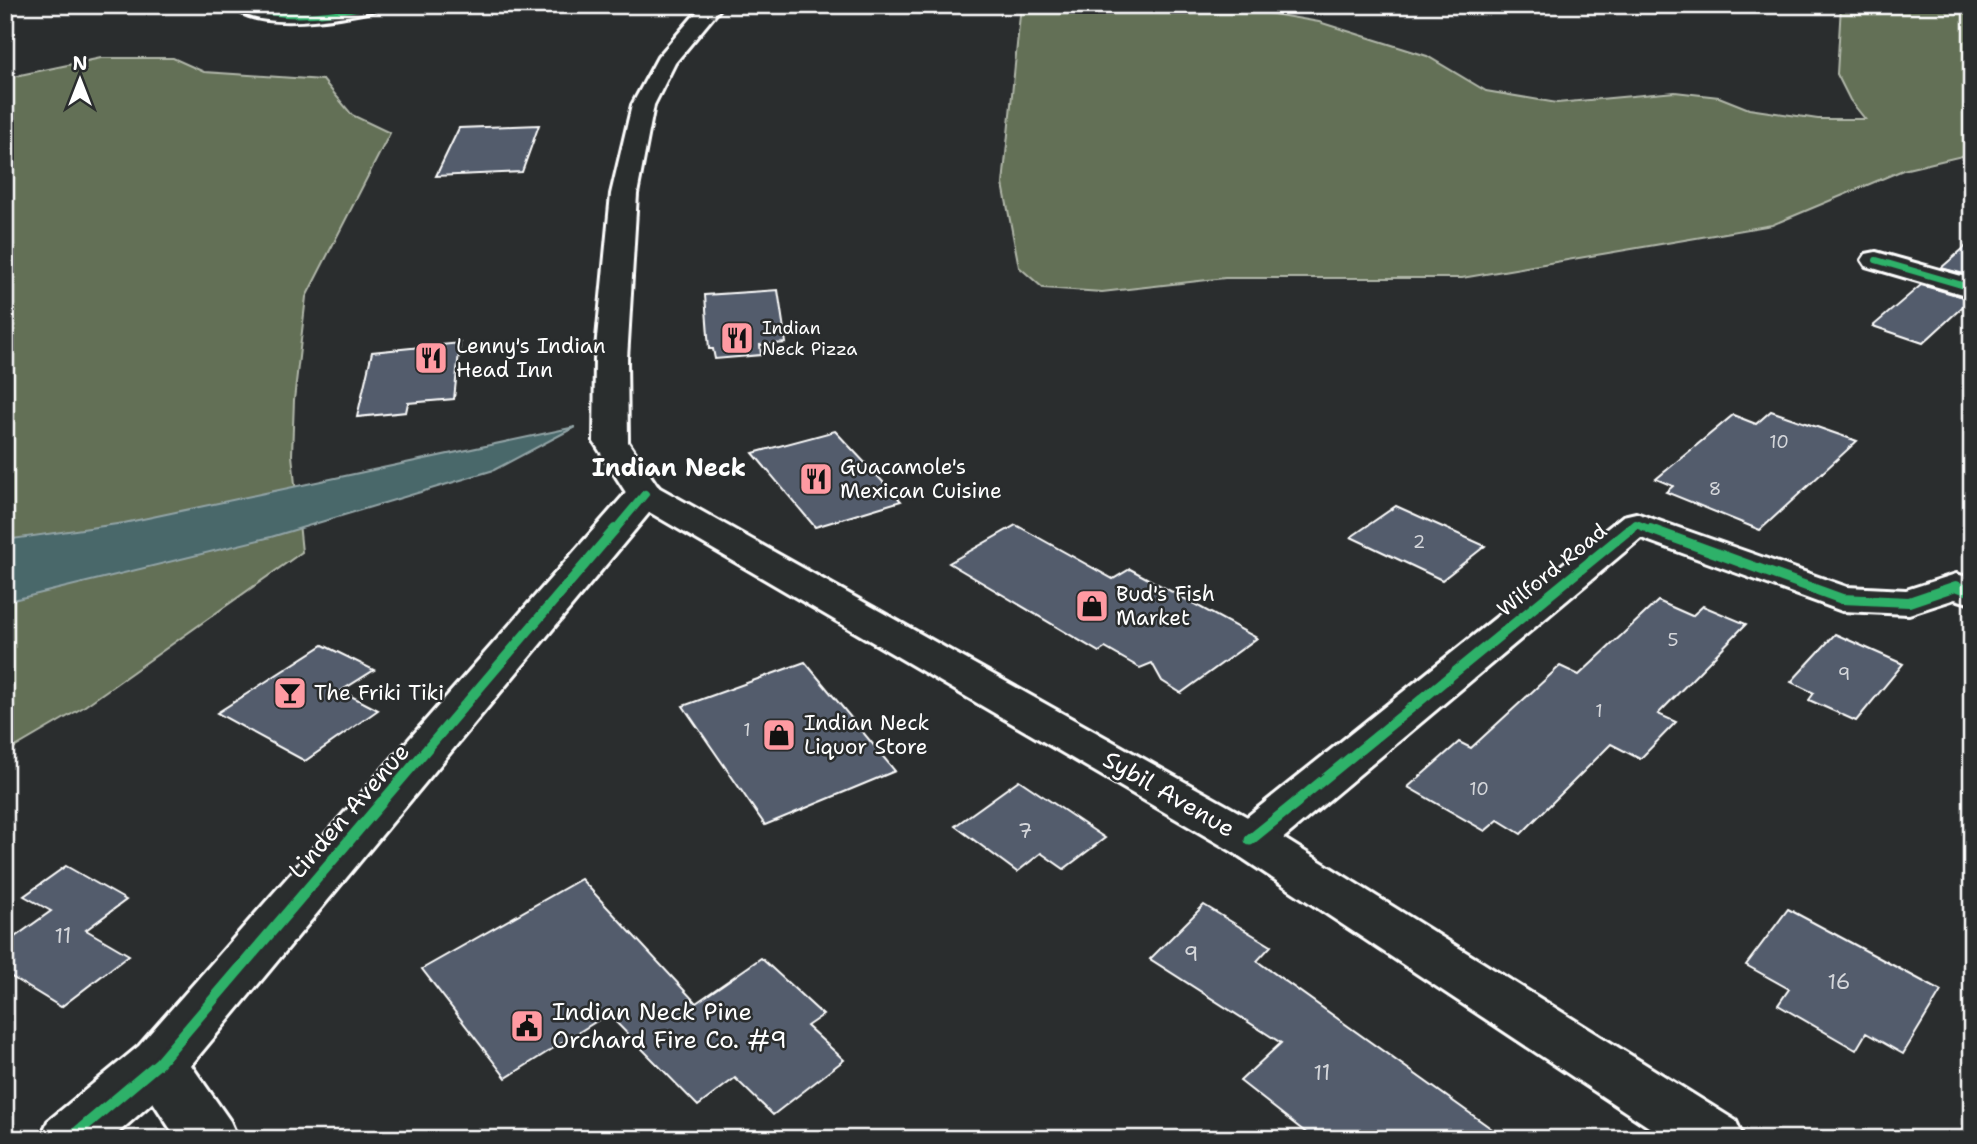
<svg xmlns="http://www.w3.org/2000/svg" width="1977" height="1144" font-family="'Shantell Sans',sans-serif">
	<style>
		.green { fill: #636f56; stroke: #b1b7aa; stroke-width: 2 }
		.water { fill: #4a686b; stroke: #92a4a6; stroke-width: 2 }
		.building { fill: #525c6c; stroke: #fff; stroke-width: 2 }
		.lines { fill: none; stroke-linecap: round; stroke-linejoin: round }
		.street-casing { stroke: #fff; stroke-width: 6 }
		.secondary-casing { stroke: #fff; stroke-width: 6 }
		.street { fill: #2a2d2e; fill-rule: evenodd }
		.secondary { fill: #2a2d2e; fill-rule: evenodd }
		.cycleway-far4-casing { stroke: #2a2d2e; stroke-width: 7 }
		.cycleway-far3-casing { stroke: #2a2d2e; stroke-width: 9 }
		.cycleway-far2-casing { stroke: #2a2d2e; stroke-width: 11 }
		.cycleway-far1-casing { stroke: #2a2d2e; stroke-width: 14 }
		.cycleway-casing { stroke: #2a2d2e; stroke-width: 16 }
		.cycleway-far4 { stroke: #2db169; stroke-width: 4.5 }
		.cycleway-far3 { stroke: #2db169; stroke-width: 6 }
		.cycleway-far2 { stroke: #2db169; stroke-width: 8 }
		.cycleway-far1 { stroke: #2db169; stroke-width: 10 }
		.cycleway { stroke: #2db169; stroke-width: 11 }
		.labels { text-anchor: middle; stroke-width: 5; stroke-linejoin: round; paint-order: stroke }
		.far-poi-label { font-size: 18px; fill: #fff; stroke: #2a2d2e; text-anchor: start }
		.number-label { font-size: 18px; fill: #d4d6da }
		.poi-label { font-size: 21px; fill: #fff; stroke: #2a2d2e; text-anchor: start }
		.street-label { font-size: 21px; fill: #fff; stroke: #2a2d2e }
		.near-number-label { font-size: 21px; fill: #d4d6da }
		.quarter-label { font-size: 24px; font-weight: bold; fill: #fff; stroke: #2a2d2e }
		.near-street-label { font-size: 24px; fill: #fff; stroke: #2a2d2e }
		.near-poi-label { font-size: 24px; fill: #fff; stroke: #2a2d2e; text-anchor: start }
	</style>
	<rect width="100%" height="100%" fill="#2a2d2e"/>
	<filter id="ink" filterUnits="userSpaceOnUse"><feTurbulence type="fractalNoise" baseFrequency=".0143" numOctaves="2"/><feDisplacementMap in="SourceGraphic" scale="14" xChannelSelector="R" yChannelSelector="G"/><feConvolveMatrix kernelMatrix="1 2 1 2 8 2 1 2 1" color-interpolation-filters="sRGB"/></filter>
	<g filter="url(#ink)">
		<path class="green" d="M 1021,5 L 1223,5 L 1319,22 L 1427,56 L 1486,91 L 1557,103 L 1675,92 L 1719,97 L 1749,109 L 1818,119 L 1865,119 L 1850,100 L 1837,74 L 1841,5 L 1972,5 L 1972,159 L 1962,156 L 1903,170 L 1772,225 L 1462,278 L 1225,278 L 1102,292 L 1043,288 L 1019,267 L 1003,184 Z
			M 101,58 L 173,58 L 204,72 L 323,80 L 352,115 L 390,133 L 306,297 L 294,400 L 292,455 L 302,552 L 82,708 L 5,753 L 5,81 L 20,75 Z"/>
		<path class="water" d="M 575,427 L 494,470 L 271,537 L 5,602 L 5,540 L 124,523 Z"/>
		<path class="building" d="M 539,125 L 522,172 L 436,176 L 459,128 Z
			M 1972,241 L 1972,276 L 1941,268 Z
			M 1921,285 L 1971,299 L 1923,343 L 1873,326 Z
			M 778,290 L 786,343 L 760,345 L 761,355 L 715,359 L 713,349 L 709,349 L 705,295 Z
			M 460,343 L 454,399 L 408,403 L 406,412 L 357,417 L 372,352 Z
			M 1771,411 L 1857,441 L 1760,530 L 1666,492 L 1673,486 L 1656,479 L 1733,415 L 1756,424 Z
			M 835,431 L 901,501 L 815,527 L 753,453 Z
			M 1396,506 L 1485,546 L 1442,580 L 1351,537 Z
			M 1016,525 L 1113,579 L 1130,569 L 1257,638 L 1181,693 L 1162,681 L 1152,663 L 1140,668 L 1105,648 L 1099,652 L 949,563 Z
			M 1658,601 L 1692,616 L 1703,606 L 1746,624 L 1658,714 L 1676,722 L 1640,759 L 1611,744 L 1521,834 L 1498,820 L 1485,831 L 1408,787 L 1459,742 L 1471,748 L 1560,666 L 1579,675 Z
			M 1835,634 L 1903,664 L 1856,721 L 1809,700 L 1814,693 L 1791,682 Z
			M 323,645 L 374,670 L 341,691 L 378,710 L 305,761 L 217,713 Z
			M 805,662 L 895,771 L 765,825 L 683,706 Z
			M 1019,780 L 1105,838 L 1064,869 L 1041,853 L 1017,872 L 955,826 Z
			M 66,866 L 126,900 L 86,930 L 129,955 L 61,1007 L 5,973 L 5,944 L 51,911 L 24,896 Z
			M 581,879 L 696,1003 L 761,958 L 823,1015 L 807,1026 L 844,1060 L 773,1115 L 735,1078 L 698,1106 L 608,1014 L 506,1078 L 422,969 Z
			M 1204,905 L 1271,946 L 1257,961 L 1506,1139 L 1314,1139 L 1240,1081 L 1281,1043 L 1150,959 Z
			M 1788,909 L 1941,991 L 1903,1054 L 1866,1033 L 1856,1050 L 1778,1005 L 1789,989 L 1746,965 Z"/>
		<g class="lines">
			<defs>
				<path id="street" d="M 232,5 L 259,5 L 288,10 L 382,5 L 380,9 C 347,17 256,34 232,5 Z
					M 1876,252 L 1972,279 L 1972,297 L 1866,266 L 1862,260 L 1866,254 Z
					M 645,483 L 658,486 L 663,494 L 658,502 L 191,1065 L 230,1121 L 238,1139 L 177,1139 L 153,1102 L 111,1139 L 40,1139 L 48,1121 L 139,1046 L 632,486 Z
					M 1636,513 L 1847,587 L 1906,590 L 1956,574 L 1970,578 L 1972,604 L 1955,599 L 1909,614 L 1842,611 L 1641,538 L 1267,852 L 1250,857 L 1233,852 L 1226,840 L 1233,828 L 1623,516 Z"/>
				<path id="secondary" d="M 703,5 L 723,5 L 675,63 L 654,105 L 637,194 L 627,359 L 628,442 L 658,487 L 1267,828 L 1736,1121 L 1744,1139 L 1667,1139 L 1233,852 L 632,502 L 594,442 L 595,359 L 611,194 L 632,105 L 658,57 Z"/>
			</defs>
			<use href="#street" class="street-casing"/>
			<use href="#secondary" class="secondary-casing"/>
			<use href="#street" class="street"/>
			<use href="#secondary" class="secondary"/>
			<defs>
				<path id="cycleway-far4" d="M 241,5 C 284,22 329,15 373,5"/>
				<path id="cycleway-far3" d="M 1876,260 L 1972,288"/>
				<path id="cycleway-far2" d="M 614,531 L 645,494
					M 1628,531 L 1636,524 L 1654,531"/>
				<path id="cycleway-far1" d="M 1650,529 L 1842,599 L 1909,602 L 1956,586 L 1972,592
					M 381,803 L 615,529
					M 1295,803 L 1630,529"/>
				<path id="cycleway" d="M 1250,840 L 1297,802
					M 69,1139 L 159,1063 L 382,802"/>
			</defs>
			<use href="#cycleway-far4" class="cycleway-far4-casing"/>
			<use href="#cycleway-far3" class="cycleway-far3-casing"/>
			<use href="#cycleway-far2" class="cycleway-far2-casing"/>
			<use href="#cycleway-far1" class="cycleway-far1-casing"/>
			<use href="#cycleway" class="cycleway-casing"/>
			<use href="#cycleway-far4" class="cycleway-far4"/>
			<use href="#cycleway-far3" class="cycleway-far3"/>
			<use href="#cycleway-far2" class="cycleway-far2"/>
			<use href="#cycleway-far1" class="cycleway-far1"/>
			<use href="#cycleway" class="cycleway"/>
		</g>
	</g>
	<defs>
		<symbol id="restaurant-square" viewBox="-11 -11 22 22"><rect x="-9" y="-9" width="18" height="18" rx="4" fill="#ff9aa2" stroke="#2a2d2e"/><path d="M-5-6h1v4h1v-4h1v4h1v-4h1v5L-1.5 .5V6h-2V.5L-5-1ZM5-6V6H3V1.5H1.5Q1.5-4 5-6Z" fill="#111"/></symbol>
		<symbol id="shop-square" viewBox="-11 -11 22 22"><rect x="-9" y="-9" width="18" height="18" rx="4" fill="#ff9aa2" stroke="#2a2d2e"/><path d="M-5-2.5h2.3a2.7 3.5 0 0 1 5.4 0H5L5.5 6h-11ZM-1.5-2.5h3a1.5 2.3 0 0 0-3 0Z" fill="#111"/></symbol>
		<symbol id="bar-square" viewBox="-11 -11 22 22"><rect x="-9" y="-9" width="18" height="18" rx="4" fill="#ff9aa2" stroke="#2a2d2e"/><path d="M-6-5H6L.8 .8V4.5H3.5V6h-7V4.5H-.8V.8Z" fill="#111"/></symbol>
		<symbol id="civic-square" viewBox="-11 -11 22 22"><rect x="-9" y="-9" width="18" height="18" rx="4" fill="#ff9aa2" stroke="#2a2d2e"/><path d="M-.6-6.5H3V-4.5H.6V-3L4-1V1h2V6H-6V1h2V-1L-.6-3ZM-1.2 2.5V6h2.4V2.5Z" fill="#111"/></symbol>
	</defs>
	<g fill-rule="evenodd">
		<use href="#restaurant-square" x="718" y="319" width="38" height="38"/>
		<use href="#restaurant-square" x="412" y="339" width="38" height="38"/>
		<use href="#restaurant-square" x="797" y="460" width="38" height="38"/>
		<use href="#shop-square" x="1073" y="587" width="38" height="38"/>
		<use href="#bar-square" x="271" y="674" width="38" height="38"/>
		<use href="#shop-square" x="760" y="716" width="38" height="38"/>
		<use href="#civic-square" x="508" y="1007" width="38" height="38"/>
	</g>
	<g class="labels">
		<g class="far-poi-label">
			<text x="762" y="334">Indian<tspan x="762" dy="21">Neck Pizza</tspan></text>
		</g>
		<g class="number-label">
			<text x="1779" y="448">10</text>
			<text x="1715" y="495">8</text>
			<text x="1419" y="548">2</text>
			<text x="1673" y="646">5</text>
			<text x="1844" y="680">9</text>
			<text x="1599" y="717">1</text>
			<text x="747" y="736">1</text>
			<text x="1479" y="795">10</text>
		</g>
		<g class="poi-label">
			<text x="456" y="353">Lenny's Indian<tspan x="456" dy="24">Head Inn</tspan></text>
			<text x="840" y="474">Guacamole's<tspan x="840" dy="24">Mexican Cuisine</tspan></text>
			<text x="1116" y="601">Bud's Fish<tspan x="1116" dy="24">Market</tspan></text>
			<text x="314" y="700">The Friki Tiki</text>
			<text x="804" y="730">Indian Neck<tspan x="804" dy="24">Liquor Store</tspan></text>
		</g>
		<g class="street-label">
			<text transform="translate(1552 570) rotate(-39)" y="7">Wilford Road</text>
		</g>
		<g class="near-number-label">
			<text x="1025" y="838">7</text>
			<text x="63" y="943">11</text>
			<text x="1191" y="961">9</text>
			<text x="1839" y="989">16</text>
			<text x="1322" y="1080">11</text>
		</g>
		<g class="quarter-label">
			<text x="669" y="476">Indian Neck</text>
		</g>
		<g class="near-street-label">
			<text transform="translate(1169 794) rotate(30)" y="8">Sybil Avenue</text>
			<text transform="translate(349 811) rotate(-49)" y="8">Linden Avenue</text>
		</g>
		<g class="near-poi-label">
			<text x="552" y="1020">Indian Neck Pine<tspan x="552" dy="28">Orchard Fire Co. #9</tspan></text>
		</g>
	</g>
	<rect width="1977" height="1144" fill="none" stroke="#2a2d2e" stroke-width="28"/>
	<rect x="14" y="14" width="1949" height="1116" fill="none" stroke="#fff" stroke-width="2.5" filter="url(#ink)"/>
	<g transform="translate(80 80)" stroke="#2a2d2e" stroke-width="5" paint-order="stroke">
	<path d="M0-5L12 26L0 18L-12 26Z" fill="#ffffff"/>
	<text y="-10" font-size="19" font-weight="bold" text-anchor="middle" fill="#ffffff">N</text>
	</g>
</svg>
